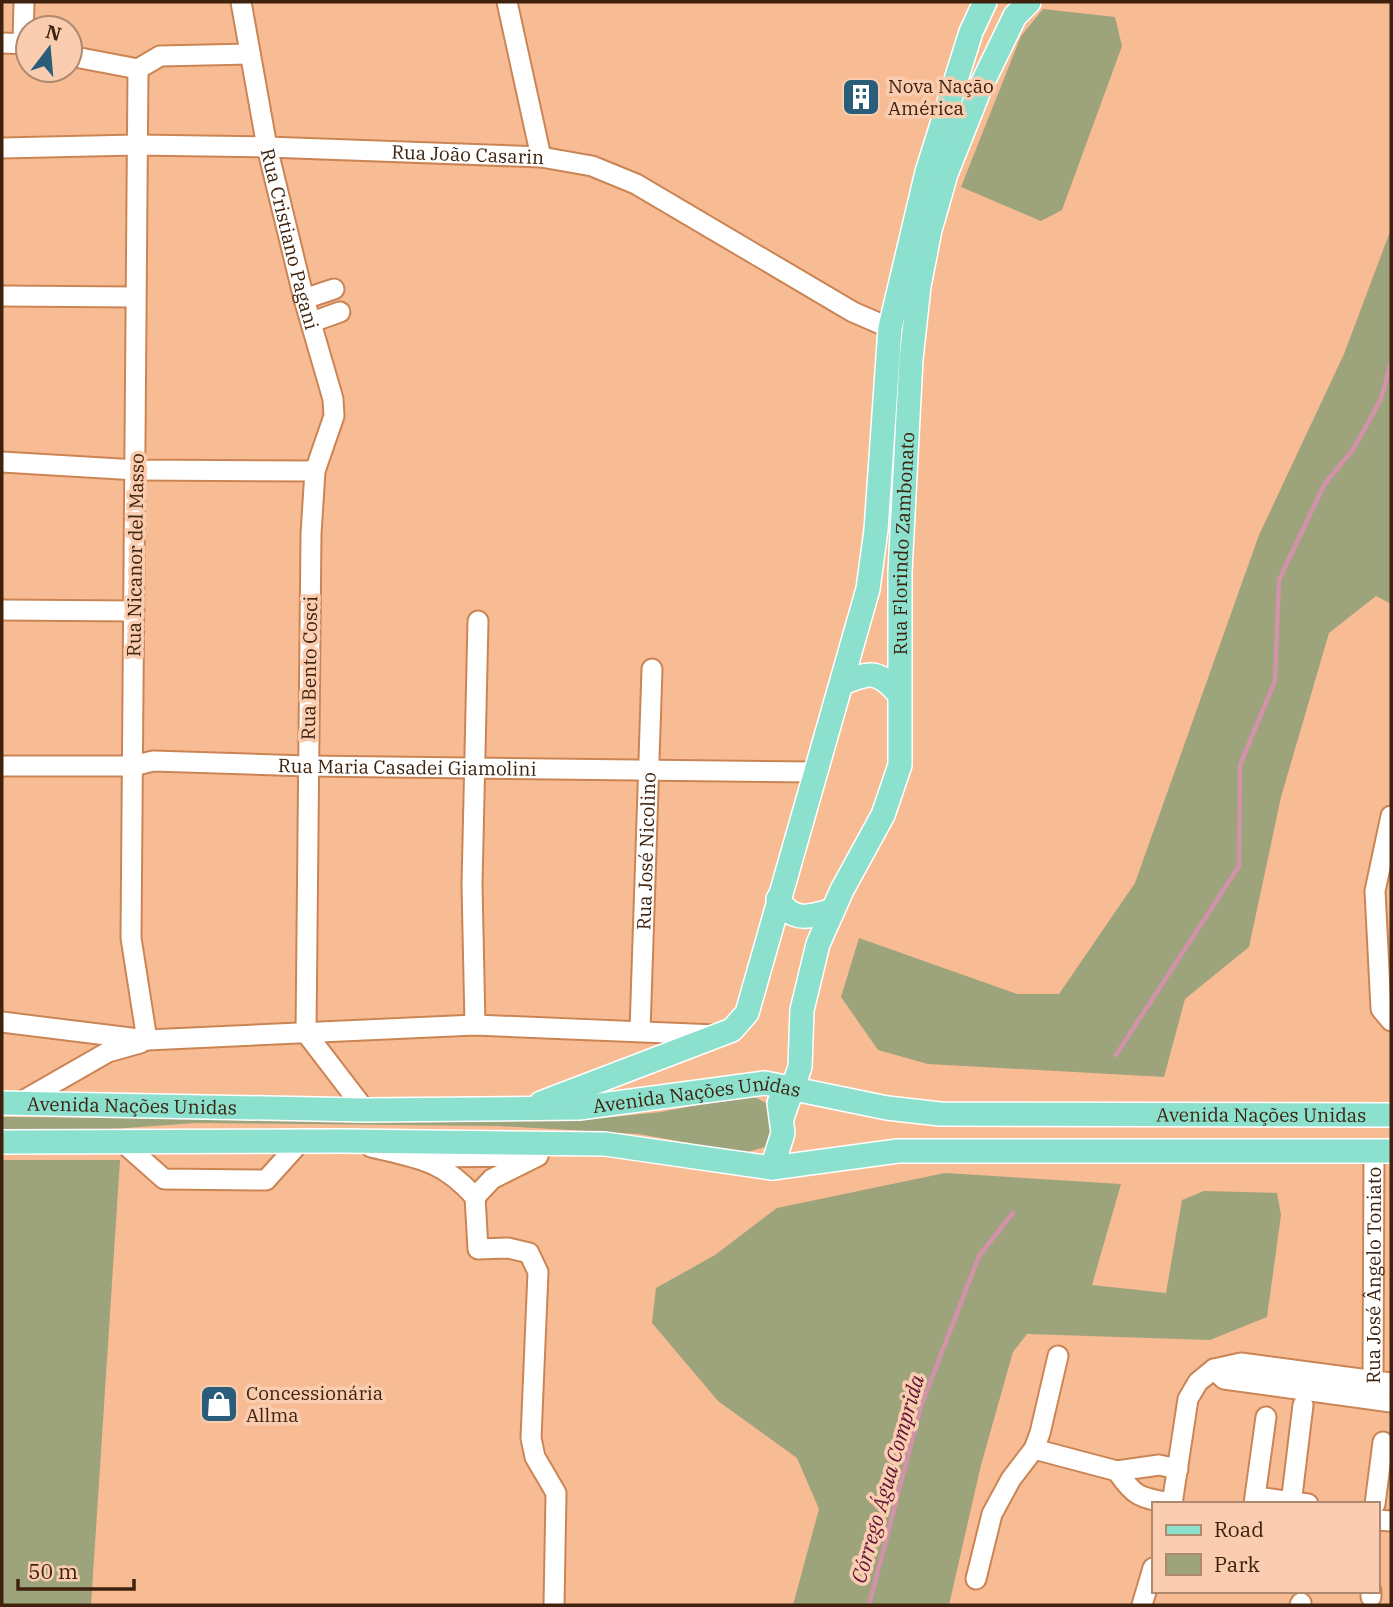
<svg xmlns="http://www.w3.org/2000/svg" width="1393" height="1607" font-family="'IBM Plex Serif',serif">
	<style>
		.green { fill: #9da37b }
		.lines { fill: none; stroke-linecap: round; stroke-linejoin: round }
		.stream { stroke: #d292aa; stroke-width: 4.5 }
		.minor-casing { stroke: #cb8554; stroke-width: 23 }
		.major-casing { stroke: #fff; stroke-width: 26 }
		.minor { stroke: #fff; stroke-width: 19 }
		.major { stroke: #8ce0ce; stroke-width: 23 }
		.labels { text-anchor: middle; stroke-width: 7; stroke-linejoin: round; paint-order: stroke }
		.poi-label { font-size: 19px; fill: #3e220d; stroke: #facdb0; text-anchor: start }
		.street-label { font-size: 19px; fill: #3e220d; stroke: #facdb0 }
		.water-label { font-size: 21px; font-style: italic; fill: #5e1338; stroke: #facdb0 }
	</style>
	<rect width="100%" height="100%" fill="#f8bc95"/>
	<path class="green" d="M 1043,9 L 1115,17 L 1122,46 L 1062,210 L 1041,221 L 961,187 L 1021,36 Z
		M 1391,229 L 1391,604 L 1376,596 L 1329,633 L 1281,797 L 1249,947 L 1185,999 L 1164,1077 L 928,1064 L 878,1050 L 841,997 L 859,938 L 1017,994 L 1059,994 L 1135,883 L 1259,535 L 1344,354 Z
		M 751,1095 L 766,1103 L 773,1111 L 774,1122 L 770,1141 L 765,1147 L 744,1153 L 639,1134 L 497,1126 L 195,1123 L 85,1131 L 2,1130 L 2,1117 L 573,1121 L 661,1112 Z
		M 2,1160 L 120,1160 L 91,1605 L 2,1605 Z
		M 945,1173 L 1121,1184 L 1092,1285 L 1166,1293 L 1182,1200 L 1204,1191 L 1277,1193 L 1281,1215 L 1267,1317 L 1210,1340 L 1027,1334 L 1013,1352 L 981,1465 L 949,1605 L 793,1605 L 819,1509 L 797,1458 L 718,1401 L 652,1323 L 656,1288 L 715,1255 L 777,1208 Z"/>
	<g class="lines">
		<path class="stream" d="M 1116,1055 L 1239,866 L 1240,765 L 1275,681 L 1279,580 L 1324,485 L 1354,448 L 1381,399 L 1391,362
			M 869,1605 L 921,1406 L 979,1256 L 1013,1213"/>
		<defs>
			<g id="minor">
				<path id="s1" d="M 241,2 L 267,147 L 304,299 L 333,399 L 334,416 L 315,471 L 311,534 L 306,1033 L 365,1110"/>
				<path d="M 507,2 L 541,157"/>
				<path d="M 2,43 L 28,44"/>
				<path d="M 23,43 L 24,2"/>
				<path d="M 70,56 L 138,69 L 160,56 L 250,54"/>
				<path d="M 138,69 L 131,938 L 147,1040"/>
				<path id="s2" d="M 2,148 L 136,145 L 267,147 L 541,157 L 592,166 L 636,184 L 853,312 L 890,328"/>
				<path d="M 2,296 L 135,297"/>
				<path d="M 304,299 L 334,289"/>
				<path d="M 312,322 L 340,312"/>
				<path d="M 2,462 L 137,470 L 315,471"/>
				<path d="M 2,610 L 134,611"/>
				<path id="s3" d="M 2,766 L 133,766 L 153,761 L 307,766 L 814,772"/>
				<path d="M 1391,816 L 1375,891 L 1381,1009 L 1391,1021"/>
				<path d="M 2,1022 L 147,1040 L 475,1025 L 716,1035"/>
				<path d="M 475,1025 L 472,885 L 478,621"/>
				<path id="s4" d="M 640,1031 L 652,669"/>
				<path d="M 19,1103 L 108,1052 L 140,1043"/>
				<path d="M 120,1140 L 164,1179 L 266,1180 L 302,1140"/>
				<path d="M 371,1147 C 418,1158 442,1160 475,1197 L 492,1179 L 538,1156"/>
				<path d="M 425,1157 L 535,1156"/>
				<path d="M 475,1197 L 478,1249 L 508,1248 L 529,1253 L 538,1272 L 531,1438 L 535,1457 L 556,1493 L 554,1605"/>
				<path d="M 1214,1369 L 1224,1379 L 1391,1402"/>
				<path id="s5" d="M 1370,1397 L 1373,1381 L 1374,1151"/>
				<path d="M 1034,1449 L 1117,1471 L 1159,1465 L 1178,1469"/>
				<path d="M 1117,1471 C 1135,1498 1141,1498 1172,1503"/>
				<path d="M 1256,1497 L 1308,1504"/>
				<path d="M 1172,1504 L 1188,1399 L 1198,1382 L 1214,1369 L 1241,1363 L 1391,1383"/>
				<path d="M 1254,1504 L 1266,1417"/>
				<path d="M 1291,1504 L 1303,1405"/>
				<path d="M 1375,1504 L 1383,1442"/>
				<path d="M 1377,1520 L 1391,1521"/>
				<path d="M 976,1579 L 992,1514 L 1011,1479 L 1034,1449 L 1040,1433 L 1058,1356"/>
				<path d="M 1371,1597 L 1371,1591"/>
				<path d="M 1142,1605 L 1153,1568"/>
				<path d="M 1300,1605 L 1301,1603"/>
			</g>
			<g id="major">
				<path d="M 843,683 C 870,672 878,670 898,693"/>
				<path d="M 778,899 C 792,923 811,917 833,910"/>
				<path id="s6" d="M 2,1103 L 365,1110 L 579,1108 L 765,1083 L 887,1108 L 940,1114 L 1391,1115"/>
				<path d="M 541,1103 L 732,1030 L 747,1013 L 868,589 L 876,530 L 890,328 L 927,172 L 971,32 L 985,2"/>
				<path id="s7" d="M 782,1118 L 800,1067 L 802,1010 L 818,944 L 842,890 L 883,815 L 900,765 L 900,572 L 911,359 L 919,286 L 930,230 L 946,174 L 981,86 L 1015,16 L 1029,2"/>
				<path d="M 2,1142 L 343,1141 L 605,1144 L 772,1168 L 898,1151 L 1391,1151"/>
				<path d="M 772,1168 L 783,1133 L 779,1103"/>
			</g>
		</defs>
		<use href="#minor" class="minor-casing"/>
		<use href="#major" class="major-casing"/>
		<use href="#minor" class="minor"/>
		<use href="#major" class="major"/>
	</g>
	<defs>
		<symbol id="building-square" viewBox="-11 -11 22 22"><rect x="-9" y="-9" width="18" height="18" rx="4" fill="#295d79" stroke="#facdb0"/><path d="M-4-6H4V6H1V3H-1V6H-4ZM-2.5-4.3h1.7v1.8h-1.7ZM.8-4.3h1.7v1.8H.8ZM-2.5-1h1.7V.8h-1.7ZM.8-1h1.7V.8H.8Z" fill="#fff"/></symbol>
		<symbol id="shop-square" viewBox="-11 -11 22 22"><rect x="-9" y="-9" width="18" height="18" rx="4" fill="#295d79" stroke="#facdb0"/><path d="M-5-2.5h2.3a2.7 3.5 0 0 1 5.4 0H5L5.5 6h-11ZM-1.5-2.5h3a1.5 2.3 0 0 0-3 0Z" fill="#fff"/></symbol>
	</defs>
	<g fill-rule="evenodd">
		<use href="#building-square" x="839" y="75" width="44" height="44"/>
		<use href="#shop-square" x="197" y="1382" width="44" height="44"/>
	</g>
	<g class="labels">
		<g class="poi-label">
			<text x="888" y="93">Nova Nação<tspan x="888" dy="22">América</tspan></text>
			<text x="246" y="1400">Concessionária<tspan x="246" dy="22">Allma</tspan></text>
		</g>
		<g class="street-label">
			<text dy="7" stroke="none"><textPath href="#s2" startOffset="466">Rua João Casarin</textPath></text>
			<text dy="7" stroke="none"><textPath href="#s1" startOffset="242">Rua Cristiano Pagani</textPath></text>
			<text dy="7" stroke="none"><textPath href="#s7" startOffset="598">Rua Florindo Zambonato</textPath></text>
			<text transform="translate(135 555) rotate(-89)" y="7">Rua Nicanor del Masso</text>
			<text transform="translate(309 668) rotate(-89)" y="7">Rua Bento Cosci</text>
			<text dy="7" stroke="none"><textPath href="#s3" startOffset="406">Rua Maria Casadei Giamolini</textPath></text>
			<text dy="7" stroke="none"><textPath href="#s4" startOffset="180">Rua José Nicolino</textPath></text>
			<text dy="7" stroke="none"><textPath href="#s6" startOffset="696">Avenida Nações Unidas</textPath></text>
			<text dy="7" stroke="none"><textPath href="#s6" startOffset="130">Avenida Nações Unidas</textPath></text>
			<text dy="7" stroke="none"><textPath href="#s6" startOffset="1264">Avenida Nações Unidas</textPath></text>
			<text dy="7" stroke="none"><textPath href="#s5" startOffset="122">Rua José Ângelo Toniato</textPath></text>
		</g>
		<g class="water-label">
			<text transform="translate(888 1479) rotate(-74)" y="7">Córrego Água Comprida</text>
		</g>
	</g>
	<rect width="1393" height="1607" fill="none" stroke="#3e220d" stroke-width="7"/>
	<rect x="1152" y="1502" width="228" height="91" fill="#facdb0" stroke="#af896f" stroke-width="2"/>
	<rect x="1166" y="1525" width="35" height="10" fill="#8ce0ce" stroke="#af896f" stroke-width="2"/>
	<text x="1214" y="1537" font-size="21" fill="#3e220d">Road</text>
	<rect x="1166" y="1554" width="35" height="21" fill="#9da37b" stroke="#af896f" stroke-width="2"/>
	<text x="1214" y="1572" font-size="21" fill="#3e220d">Park</text>
	<g transform="translate(49 49) rotate(16)"><circle r="33" fill="#facdb0" stroke="#af896f" stroke-width="2"/>
	<path d="M0-5L12 26L0 18L-12 26Z" fill="#295d79"/>
	<text y="-10" font-size="19" font-weight="bold" text-anchor="middle" fill="#3e220d">N</text>
	</g>
	<path d="M18 1579v10h116v-10" fill="none" stroke="#3e220d" stroke-width="3.5"/>
	<text x="28" y="1579" font-size="21" fill="#3e220d" stroke="#facdb0" stroke-width="5" paint-order="stroke">50 m</text>
</svg>
